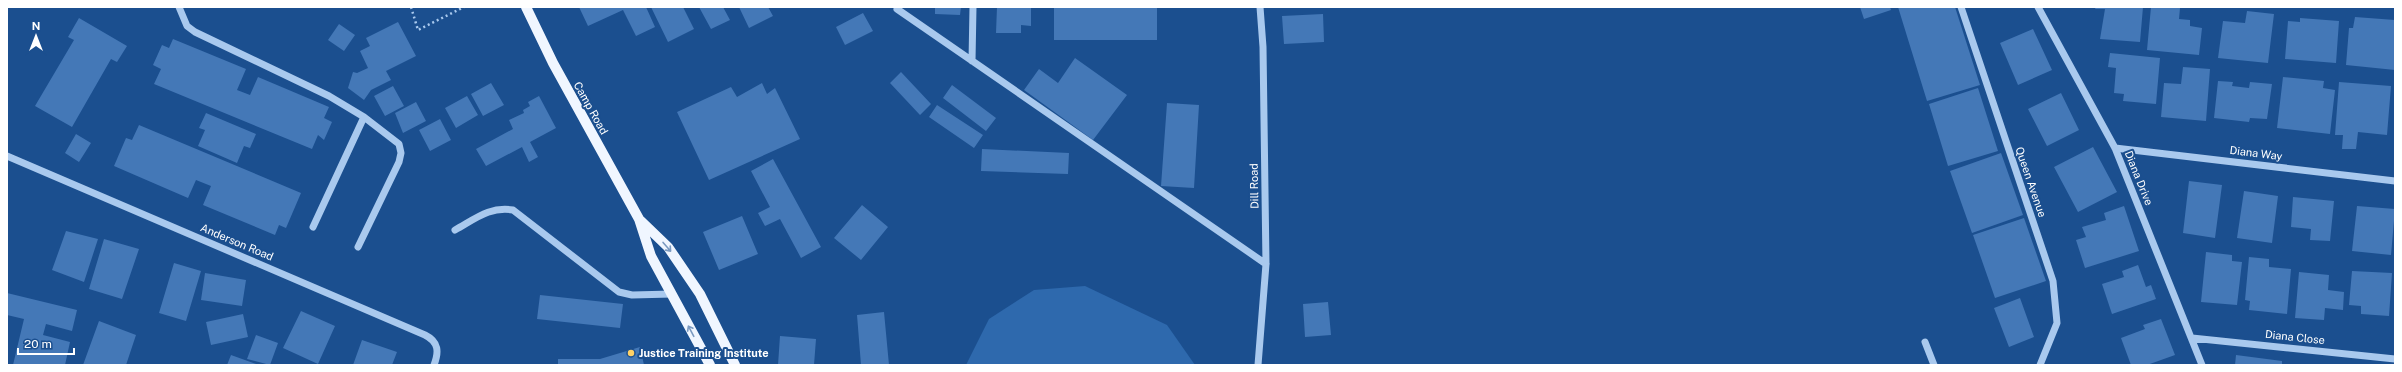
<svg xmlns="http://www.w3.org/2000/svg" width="2402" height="372" font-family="'Public Sans',sans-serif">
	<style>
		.park { fill: #2e69ad }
		.building { fill: #4478b7 }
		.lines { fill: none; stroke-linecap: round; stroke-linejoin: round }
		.path { stroke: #a9c9ee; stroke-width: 2.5; stroke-dasharray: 2 3; stroke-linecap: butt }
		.minor { stroke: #a9c9ee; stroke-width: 7 }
		.major { stroke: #f0f6ff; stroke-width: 10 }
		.oneway { stroke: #7b9ac1 }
		.poi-dot { fill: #ffd166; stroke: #1b4f8f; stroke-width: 1.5 }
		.labels { text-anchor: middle; stroke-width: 4; stroke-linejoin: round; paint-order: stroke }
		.street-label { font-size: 11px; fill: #fff; stroke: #1b4f8f }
		.poi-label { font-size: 11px; font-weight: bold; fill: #fff; stroke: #1b4f8f; text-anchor: start }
	</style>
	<rect width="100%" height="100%" fill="#1b4f8f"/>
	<path class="park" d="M 1085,286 L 1167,325 L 1195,365 L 966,365 L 989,319 L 1034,290 Z"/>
	<path class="building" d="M 579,7 L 646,7 L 655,27 L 636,36 L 623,10 L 588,26 Z
		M 651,7 L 683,7 L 694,29 L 668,42 Z
		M 699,7 L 723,7 L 730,20 L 711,29 Z
		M 739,7 L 768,7 L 773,16 L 749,28 Z
		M 935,7 L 961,7 L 960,15 L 935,14 Z
		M 997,7 L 1031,7 L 1031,26 L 1021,25 L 1021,33 L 996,33 Z
		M 1860,7 L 1890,7 L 1891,10 L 1864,19 Z
		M 1898,7 L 1955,7 L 1980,85 L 1927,101 Z
		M 2096,7 L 2143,7 L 2140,42 L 2100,39 L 2105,9 L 2095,9 Z
		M 2151,7 L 2180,8 L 2179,19 L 2190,20 L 2190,26 L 2202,28 L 2199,55 L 2147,50 Z
		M 1054,8 L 1157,8 L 1157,40 L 1054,40 Z
		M 2247,11 L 2274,14 L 2268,63 L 2218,58 L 2223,21 L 2245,23 Z
		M 863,13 L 873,31 L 845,45 L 836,27 Z
		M 1323,14 L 1324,42 L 1284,44 L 1282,16 Z
		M 2355,17 L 2395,20 L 2395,70 L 2346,65 L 2349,28 L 2353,28 Z
		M 79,18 L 127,46 L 117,62 L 111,59 L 72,127 L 35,106 L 74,40 L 68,37 Z
		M 2300,18 L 2339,21 L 2336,63 L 2285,59 L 2288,21 L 2300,22 Z
		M 398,22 L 416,56 L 386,71 L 391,80 L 371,90 L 364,100 L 348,88 L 353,72 L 357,73 L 368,68 L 360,51 L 370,46 L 366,38 Z
		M 339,24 L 355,35 L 344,51 L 328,40 Z
		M 2033,29 L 2052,70 L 2018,85 L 2000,43 Z
		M 173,39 L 246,69 L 237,90 L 250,95 L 258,77 L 329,107 L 324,118 L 332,122 L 324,140 L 318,135 L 312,149 L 154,84 L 161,69 L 153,65 L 162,45 L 169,48 Z
		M 2110,53 L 2160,58 L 2156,104 L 2123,101 L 2124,94 L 2114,93 L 2116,68 L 2108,67 Z
		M 1075,58 L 1127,95 L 1093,140 L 1024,90 L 1039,69 L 1058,83 Z
		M 2183,67 L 2210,69 L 2206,121 L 2161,117 L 2164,83 L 2181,84 Z
		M 901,72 L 931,104 L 920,115 L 890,83 Z
		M 2283,77 L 2324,81 L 2323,88 L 2335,90 L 2330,134 L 2277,128 Z
		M 2218,81 L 2233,82 L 2232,86 L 2249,88 L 2250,82 L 2272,84 L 2267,119 L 2250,118 L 2249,122 L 2214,118 Z
		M 2339,82 L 2391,86 L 2387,135 L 2358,132 L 2356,149 L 2342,149 L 2343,135 L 2335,135 Z
		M 491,83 L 504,105 L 483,116 L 471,94 Z
		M 762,83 L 767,94 L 775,88 L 800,139 L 709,180 L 677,112 L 731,87 L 737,97 Z
		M 952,85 L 996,118 L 986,131 L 943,98 Z
		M 393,86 L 404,106 L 385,116 L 374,96 Z
		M 1978,88 L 1998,151 L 1948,166 L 1929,104 Z
		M 2061,93 L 2079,130 L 2047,146 L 2028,109 Z
		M 467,96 L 478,115 L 456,128 L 445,108 Z
		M 539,96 L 556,128 L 530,142 L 538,157 L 529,162 L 522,147 L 486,166 L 476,149 L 513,129 L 509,120 L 524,113 L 523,110 L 530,106 L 528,102 Z
		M 416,102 L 426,121 L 403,133 L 395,113 Z
		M 1167,103 L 1199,105 L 1194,188 L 1161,186 Z
		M 937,105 L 983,135 L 974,148 L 929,117 Z
		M 206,113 L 256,134 L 250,148 L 244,146 L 237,163 L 198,146 L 205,130 L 199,128 Z
		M 440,119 L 451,140 L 430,151 L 419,130 Z
		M 139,125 L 301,193 L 286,228 L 279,225 L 275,235 L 203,205 L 211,186 L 196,180 L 188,198 L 114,166 L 126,138 L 132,140 Z
		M 76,134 L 91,143 L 79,162 L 65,153 Z
		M 2093,147 L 2117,192 L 2078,212 L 2054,167 Z
		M 982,149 L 1069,153 L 1068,174 L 981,171 Z
		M 2001,153 L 2023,215 L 1972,233 L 1950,171 Z
		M 773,159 L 821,247 L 801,258 L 780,219 L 765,226 L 758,213 L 770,207 L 751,171 Z
		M 2189,181 L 2222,185 L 2215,238 L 2183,233 Z
		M 2244,191 L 2278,196 L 2272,243 L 2237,238 Z
		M 2293,197 L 2334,201 L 2330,241 L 2310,240 L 2311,229 L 2291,227 Z
		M 862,205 L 888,227 L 861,260 L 834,238 Z
		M 2124,206 L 2139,251 L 2085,268 L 2076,240 L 2086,237 L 2082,227 L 2106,220 L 2104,213 Z
		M 2357,206 L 2395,209 L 2391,255 L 2352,251 Z
		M 742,216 L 758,254 L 719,270 L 703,232 Z
		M 2024,218 L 2046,281 L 1995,298 L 1973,235 Z
		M 66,231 L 98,239 L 84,282 L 52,270 Z
		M 104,239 L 139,249 L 122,299 L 89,289 Z
		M 2206,252 L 2232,255 L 2232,261 L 2242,262 L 2237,305 L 2201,302 Z
		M 2249,257 L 2269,259 L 2269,267 L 2291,269 L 2287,314 L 2249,310 L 2250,301 L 2245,300 Z
		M 174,263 L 201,271 L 186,321 L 159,313 Z
		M 2138,265 L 2146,287 L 2151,285 L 2156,299 L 2112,314 L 2102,284 L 2124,277 L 2122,271 Z
		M 2352,271 L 2392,273 L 2389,316 L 2361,314 L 2361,306 L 2349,305 Z
		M 2299,272 L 2329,275 L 2328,290 L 2344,292 L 2343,310 L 2325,308 L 2324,320 L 2295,318 Z
		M 205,273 L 246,280 L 242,306 L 201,300 Z
		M 7,293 L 77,310 L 72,331 L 46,324 L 43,335 L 70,342 L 65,365 L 13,365 L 24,319 L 7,315 Z
		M 540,295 L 623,304 L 620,328 L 537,319 Z
		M 2020,298 L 2034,337 L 2009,347 L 1994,308 Z
		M 1328,302 L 1331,335 L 1305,337 L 1303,304 Z
		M 301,311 L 335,326 L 318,364 L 283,348 Z
		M 884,312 L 889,365 L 861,365 L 857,315 Z
		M 243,314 L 248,337 L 211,345 L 206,322 Z
		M 2161,319 L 2175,355 L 2147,365 L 2131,365 L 2121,338 L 2145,329 L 2143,325 Z
		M 99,321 L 136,335 L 126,365 L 83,365 Z
		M 256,335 L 278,343 L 270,365 L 247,359 Z
		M 780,336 L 816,339 L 814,365 L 778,365 Z
		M 362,340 L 397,352 L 392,365 L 353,365 Z
		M 640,347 L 644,365 L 558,365 L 558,359 L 600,359 Z
		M 231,355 L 259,365 L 227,365 Z
		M 2236,355 L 2282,361 L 2282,365 L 2235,365 Z"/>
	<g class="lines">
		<path class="path" d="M 411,7 L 418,30 L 464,7"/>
		<path class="minor" d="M 179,7 L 187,26 L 195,32 L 329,96 L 364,117 L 399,144 L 401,153 L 399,162 L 358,247
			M 1961,7 L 2053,281 L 2057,323 L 2040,365
			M 2038,7 L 2115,148 L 2202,365
			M 897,9 L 1266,264
			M 972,61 L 973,7
			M 2115,148 L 2395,181
			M 7,156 L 425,335 C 439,342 439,352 434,365
			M 313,227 L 364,117
			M 455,230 C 475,219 490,206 513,210 L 619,292 L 632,295 L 672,294
			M 2192,338 L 2395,359
			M 1925,342 L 1934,365
			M 1258,365 L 1266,264 L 1263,47 L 1260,7"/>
		<path class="major" d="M 526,7 L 553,63 L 639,219 L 651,256 L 710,365
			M 641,221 L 668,247 L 700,294 L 735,365"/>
	</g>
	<defs><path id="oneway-shaft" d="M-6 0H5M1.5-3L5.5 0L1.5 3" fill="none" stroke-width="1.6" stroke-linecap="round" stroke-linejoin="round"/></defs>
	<g class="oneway">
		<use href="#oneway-shaft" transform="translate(667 247) rotate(49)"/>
		<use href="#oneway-shaft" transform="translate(691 331) rotate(-118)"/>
	</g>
	<circle class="poi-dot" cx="631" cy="353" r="4"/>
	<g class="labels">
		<g class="street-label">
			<text transform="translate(591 108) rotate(61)" y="4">Camp Road</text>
			<text transform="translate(2256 153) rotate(7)" y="4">Diana Way</text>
			<text transform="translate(2139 178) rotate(68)" y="4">Diana Drive</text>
			<text transform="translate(2031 182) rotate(71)" y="4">Queen Avenue</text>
			<text transform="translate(1254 186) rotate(-91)" y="4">Dill Road</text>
			<text transform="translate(237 242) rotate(23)" y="4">Anderson Road</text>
			<text transform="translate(2295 337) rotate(6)" y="4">Diana Close</text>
		</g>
		<g class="poi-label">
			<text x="639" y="357">Justice Training Institute</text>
		</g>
	</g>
	<rect width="2402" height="372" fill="none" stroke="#ffffff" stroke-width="16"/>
	<g transform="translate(36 36)" stroke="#1b4f8f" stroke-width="3" paint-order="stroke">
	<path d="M0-3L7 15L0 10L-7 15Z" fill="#ffffff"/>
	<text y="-6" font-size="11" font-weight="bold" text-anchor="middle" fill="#ffffff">N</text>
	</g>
	<path d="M18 348v6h56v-6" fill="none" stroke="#ffffff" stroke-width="2"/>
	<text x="24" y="348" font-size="12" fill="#ffffff" stroke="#1b4f8f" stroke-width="3" paint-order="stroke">20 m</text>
</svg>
